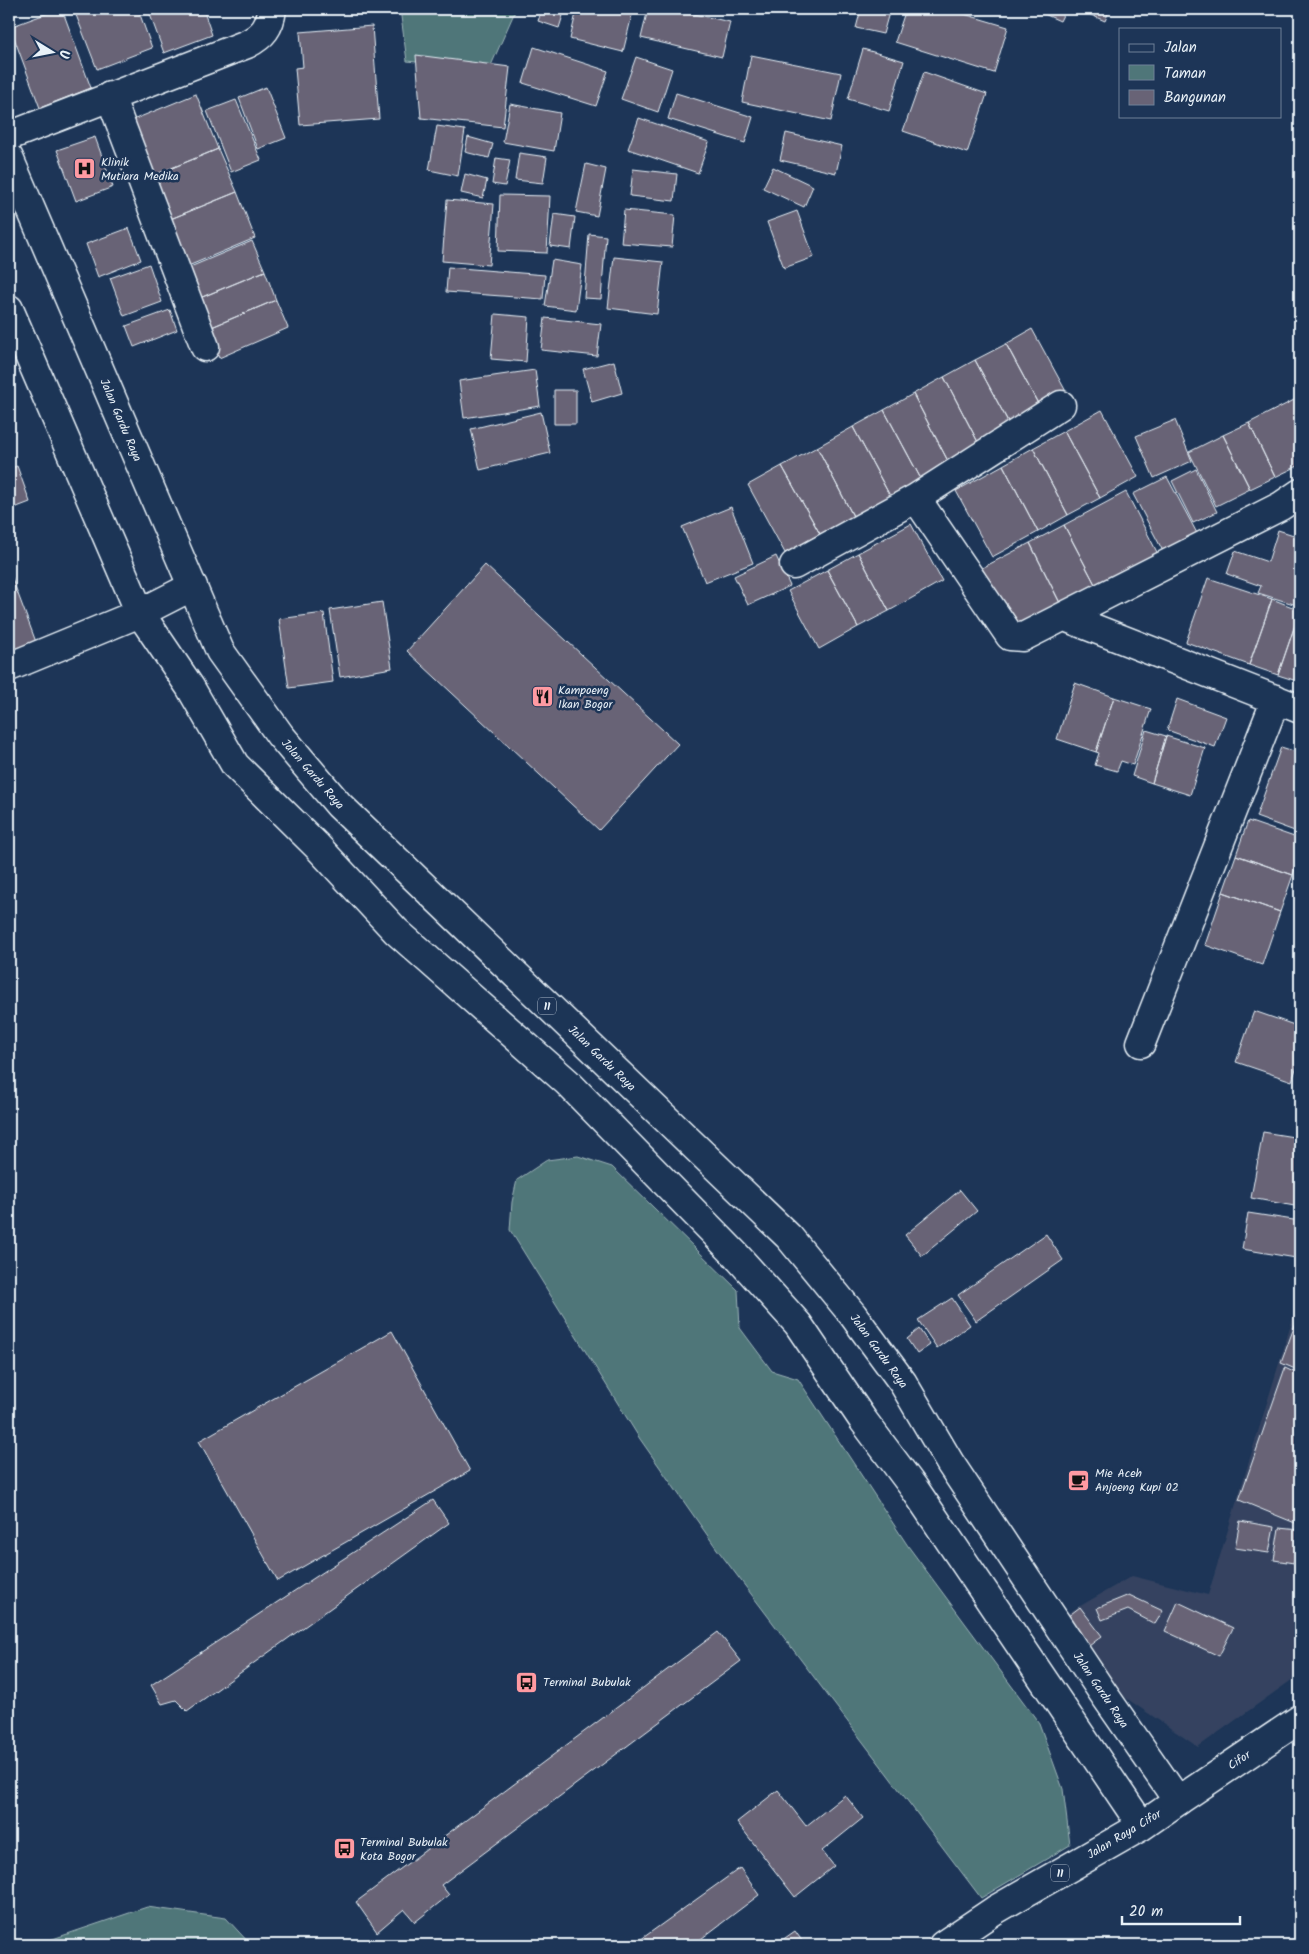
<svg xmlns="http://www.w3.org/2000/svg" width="1309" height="1954" font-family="Kalam,sans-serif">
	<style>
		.built { fill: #344360 }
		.green { fill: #4f7679; stroke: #9cb4b8 }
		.building { fill: #686376; stroke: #e8f1f8 }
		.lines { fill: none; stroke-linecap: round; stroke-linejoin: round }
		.minor-casing { stroke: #e8f1f8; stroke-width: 31 }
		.highway-casing { stroke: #e8f1f8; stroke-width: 31 }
		.minor { stroke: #1d3557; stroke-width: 28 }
		.highway { stroke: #1d3557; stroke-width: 28 }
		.labels { text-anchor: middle; stroke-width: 5; stroke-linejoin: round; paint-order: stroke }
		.shield { fill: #1d3557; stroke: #abb9c8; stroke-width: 1 }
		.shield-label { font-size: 11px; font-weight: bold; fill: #e8f1f8 }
		.poi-label { font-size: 12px; fill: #e8f1f8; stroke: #1d3557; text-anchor: start }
		.street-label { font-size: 12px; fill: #e8f1f8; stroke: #1d3557 }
	</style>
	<rect width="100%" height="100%" fill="#1d3557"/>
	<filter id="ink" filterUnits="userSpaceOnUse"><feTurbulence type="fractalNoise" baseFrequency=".02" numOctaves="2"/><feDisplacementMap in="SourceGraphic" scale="10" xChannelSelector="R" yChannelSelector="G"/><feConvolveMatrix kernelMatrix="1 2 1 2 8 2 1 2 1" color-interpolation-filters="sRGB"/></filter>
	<g filter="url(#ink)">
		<path class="built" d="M 1300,1295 L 1300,1674 L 1198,1747 L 1117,1692 L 1063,1616 L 1132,1576 L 1208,1595 Z"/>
		<path class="green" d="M 400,9 L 516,9 L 489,70 L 407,61 Z
			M 578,1156 L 612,1167 L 738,1290 L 740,1328 L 772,1371 L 798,1379 L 908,1546 L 1039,1723 L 1063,1789 L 1070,1845 L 981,1898 L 717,1549 L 640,1439 L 510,1230 L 512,1202 L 517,1180 L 547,1160 Z
			M 147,1907 L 226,1918 L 251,1945 L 35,1945 Z"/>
		<path class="building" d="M 59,9 L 62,9 L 91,88 L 40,108 L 10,27 Z
			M 94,9 L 138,9 L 152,48 L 97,69 L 76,15 Z
			M 148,9 L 203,9 L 212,35 L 164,53 Z
			M 542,9 L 565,9 L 559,28 L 538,21 Z
			M 577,9 L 622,9 L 633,11 L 623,52 L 570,39 Z
			M 648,9 L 671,9 L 730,22 L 722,57 L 641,38 Z
			M 861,9 L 890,9 L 883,34 L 856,28 Z
			M 906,9 L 947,9 L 1008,27 L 994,73 L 895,42 Z
			M 1033,9 L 1066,9 L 1060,21 Z
			M 1077,9 L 1110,9 L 1105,21 Z
			M 372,26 L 379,119 L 300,125 L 295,68 L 303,67 L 300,32 Z
			M 534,47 L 608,71 L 596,106 L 523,83 Z
			M 863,49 L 904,61 L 889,111 L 848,99 Z
			M 416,55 L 510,67 L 503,127 L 421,118 Z
			M 751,55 L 841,73 L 831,121 L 742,102 Z
			M 636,57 L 672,69 L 658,112 L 621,99 Z
			M 924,72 L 987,94 L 967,153 L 903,131 Z
			M 266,87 L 286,138 L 258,149 L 239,98 Z
			M 676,93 L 753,117 L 745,143 L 668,119 Z
			M 196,94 L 218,149 L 145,179 L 123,124 Z
			M 236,100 L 261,160 L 231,172 L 207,111 Z
			M 510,104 L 560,113 L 554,151 L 503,142 Z
			M 639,118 L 709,142 L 698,173 L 628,149 Z
			M 437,126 L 465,130 L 458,176 L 429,170 Z
			M 786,133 L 842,146 L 836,173 L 780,160 Z
			M 95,137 L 113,187 L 76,201 L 57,150 Z
			M 468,137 L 493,144 L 489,158 L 465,152 Z
			M 218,149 L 237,192 L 163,222 L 145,179 Z
			M 519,153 L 547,157 L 543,183 L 515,180 Z
			M 496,158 L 510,160 L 505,186 L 492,184 Z
			M 586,164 L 606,169 L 597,216 L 576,212 Z
			M 773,167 L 813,186 L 804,207 L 763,188 Z
			M 633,169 L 677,174 L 674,201 L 630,196 Z
			M 465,174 L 487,180 L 483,198 L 461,193 Z
			M 237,192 L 255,238 L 181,269 L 163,222 Z
			M 500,195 L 550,196 L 547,253 L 498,251 Z
			M 447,200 L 494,204 L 489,265 L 442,261 Z
			M 624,210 L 675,215 L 672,247 L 621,243 Z
			M 797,211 L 814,257 L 784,268 L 767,222 Z
			M 554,214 L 575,217 L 571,249 L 550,246 Z
			M 129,228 L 141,260 L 98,277 L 86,244 Z
			M 589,234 L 606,236 L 601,299 L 584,298 Z
			M 252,241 L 265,271 L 195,300 L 183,270 Z
			M 614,257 L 663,262 L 657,314 L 608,308 Z
			M 552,260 L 582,265 L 576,310 L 545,306 Z
			M 149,264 L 162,302 L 124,316 L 110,278 Z
			M 448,267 L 545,275 L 543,299 L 446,292 Z
			M 265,271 L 276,300 L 207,329 L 195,300 Z
			M 276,300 L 288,328 L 219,358 L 207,329 Z
			M 170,310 L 177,330 L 134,347 L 126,326 Z
			M 495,314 L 529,317 L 526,362 L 491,359 Z
			M 545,318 L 601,324 L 597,356 L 541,350 Z
			M 1032,329 L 1069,397 L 1043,413 L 1006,344 Z
			M 1006,344 L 1043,413 L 1012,429 L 975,360 Z
			M 975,360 L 1012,429 L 980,446 L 944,377 Z
			M 614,361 L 622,393 L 592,402 L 583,369 Z
			M 535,370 L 540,406 L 464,418 L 459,381 Z
			M 944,377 L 980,446 L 949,463 L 913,394 Z
			M 554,390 L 576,390 L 576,424 L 554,424 Z
			M 913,394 L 949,463 L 921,479 L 884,410 Z
			M 1300,397 L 1300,465 L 1275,477 L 1249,423 Z
			M 884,410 L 921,479 L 890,496 L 853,427 Z
			M 1102,410 L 1138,477 L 1100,498 L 1064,431 Z
			M 541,412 L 550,453 L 480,470 L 471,429 Z
			M 1175,420 L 1192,461 L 1154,478 L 1136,436 Z
			M 1249,423 L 1275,477 L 1250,489 L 1223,435 Z
			M 853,427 L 890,496 L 853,516 L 817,447 Z
			M 1064,431 L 1100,498 L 1068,515 L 1033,448 Z
			M 1223,435 L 1250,489 L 1216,506 L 1189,452 Z
			M 817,447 L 853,516 L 820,534 L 782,466 Z
			M 1033,448 L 1068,515 L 1038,532 L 1003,465 Z
			M 1003,465 L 1038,532 L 992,557 L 956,491 Z
			M 17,466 L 30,502 L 9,510 L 9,469 Z
			M 782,466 L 820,534 L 785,553 L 748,485 Z
			M 1196,469 L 1217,512 L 1193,523 L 1172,481 Z
			M 1167,477 L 1199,537 L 1165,555 L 1133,494 Z
			M 1126,492 L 1159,556 L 1097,588 L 1064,525 Z
			M 731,507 L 753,563 L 705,582 L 682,527 Z
			M 911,524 L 942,581 L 889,611 L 858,553 Z
			M 1064,525 L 1097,588 L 1062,607 L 1030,543 Z
			M 1278,530 L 1300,537 L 1300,606 L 1258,593 L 1261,586 L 1227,574 L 1235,551 L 1268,562 Z
			M 1030,543 L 1062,607 L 1015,631 L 982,568 Z
			M 858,553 L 889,611 L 858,627 L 827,570 Z
			M 776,556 L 790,586 L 748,605 L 734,576 Z
			M 485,565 L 678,744 L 599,830 L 407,651 Z
			M 9,570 L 36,642 L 9,652 Z
			M 827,570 L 858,627 L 819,649 L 788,591 Z
			M 1208,578 L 1272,599 L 1249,665 L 1186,642 Z
			M 1272,599 L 1300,610 L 1278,675 L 1249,665 Z
			M 382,602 L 392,668 L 340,677 L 330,610 Z
			M 1300,611 L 1300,682 L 1278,675 Z
			M 324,613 L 333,682 L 289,688 L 279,619 Z
			M 1075,683 L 1114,697 L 1096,752 L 1057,739 Z
			M 1114,697 L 1151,709 L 1133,765 L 1121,761 L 1117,771 L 1095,765 L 1099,753 L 1096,752 Z
			M 1177,699 L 1226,717 L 1215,747 L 1167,730 Z
			M 1146,730 L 1166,736 L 1152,783 L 1132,776 Z
			M 1166,736 L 1205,748 L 1190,795 L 1152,783 Z
			M 1281,747 L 1300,753 L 1300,833 L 1256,817 Z
			M 1248,821 L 1300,839 L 1300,854 L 1293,875 L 1236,855 Z
			M 1236,855 L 1293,875 L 1280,912 L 1223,892 Z
			M 1223,892 L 1280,912 L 1262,965 L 1205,945 Z
			M 1254,1011 L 1300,1027 L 1300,1057 L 1292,1081 L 1236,1062 Z
			M 1263,1132 L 1300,1138 L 1300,1207 L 1251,1198 Z
			M 960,1190 L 977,1211 L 922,1256 L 905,1235 Z
			M 1248,1213 L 1300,1221 L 1296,1258 L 1242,1249 Z
			M 1046,1234 L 1063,1260 L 976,1321 L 958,1295 Z
			M 952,1298 L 970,1325 L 937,1348 L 918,1320 Z
			M 1300,1311 L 1300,1371 L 1281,1363 Z
			M 919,1329 L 930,1345 L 917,1354 L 907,1339 Z
			M 392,1331 L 470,1471 L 278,1581 L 199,1441 Z
			M 1285,1368 L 1300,1375 L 1300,1525 L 1239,1500 Z
			M 433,1500 L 449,1523 L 187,1711 L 176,1700 L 162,1704 L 151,1685 Z
			M 1240,1521 L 1274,1527 L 1269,1553 L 1235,1548 Z
			M 1279,1528 L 1299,1530 L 1294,1563 L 1274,1560 Z
			M 1129,1595 L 1163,1611 L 1155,1624 L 1128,1610 L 1102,1620 L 1097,1608 Z
			M 1178,1602 L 1233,1628 L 1219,1656 L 1165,1631 Z
			M 1080,1607 L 1102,1636 L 1089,1646 L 1067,1617 Z
			M 718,1632 L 741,1661 L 441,1885 L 449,1895 L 415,1922 L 404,1909 L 377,1932 L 356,1902 Z
			M 778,1790 L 806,1826 L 845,1795 L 863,1818 L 822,1851 L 834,1866 L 795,1897 L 737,1822 Z
			M 740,1868 L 759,1895 L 693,1945 L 633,1945 Z
			M 795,1931 L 805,1945 L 775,1945 Z"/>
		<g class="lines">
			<defs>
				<path id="minor" d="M 110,96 L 205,347
					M 9,136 L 247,44 C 263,36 270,27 272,9
					M 916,498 L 1010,636 L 1023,637 L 1281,506 L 1300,493
					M 794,565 L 916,498 L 1061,405
					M 1065,617 L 1300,709
					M 9,667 L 140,613 L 193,586
					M 1141,1043 L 1276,699
					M 1178,1801 L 1300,1719"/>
				<path id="highway" d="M 9,158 L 220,651 L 280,735 L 339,805 L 789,1237 L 853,1315 L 903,1383 L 950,1463 L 1103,1693 L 1178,1801 L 1142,1826 L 995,1910 L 943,1945
					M 9,309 L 140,613 L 190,687 L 235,765 L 317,846 L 396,931 L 567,1082 L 735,1254 L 798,1324 L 863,1420 L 914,1488 L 1142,1826"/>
			</defs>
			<use href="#minor" class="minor-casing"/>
			<use href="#highway" class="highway-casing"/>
			<use href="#minor" class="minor"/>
			<use href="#highway" class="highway"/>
		</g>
	</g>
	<defs>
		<symbol id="hospital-square" viewBox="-11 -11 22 22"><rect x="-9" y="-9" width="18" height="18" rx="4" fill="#ff9aa2" stroke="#1d3557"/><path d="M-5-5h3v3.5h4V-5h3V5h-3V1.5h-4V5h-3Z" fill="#111"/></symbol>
		<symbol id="restaurant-square" viewBox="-11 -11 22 22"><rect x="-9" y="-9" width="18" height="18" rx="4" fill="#ff9aa2" stroke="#1d3557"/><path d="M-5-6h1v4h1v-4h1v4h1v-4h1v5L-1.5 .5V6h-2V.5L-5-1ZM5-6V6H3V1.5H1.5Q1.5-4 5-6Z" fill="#111"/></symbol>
		<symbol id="cafe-square" viewBox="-11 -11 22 22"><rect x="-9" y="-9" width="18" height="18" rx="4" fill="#ff9aa2" stroke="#1d3557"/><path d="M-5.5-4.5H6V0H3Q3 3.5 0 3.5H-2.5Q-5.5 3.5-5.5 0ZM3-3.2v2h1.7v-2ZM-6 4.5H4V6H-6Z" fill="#111"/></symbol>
		<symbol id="bus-square" viewBox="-11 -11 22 22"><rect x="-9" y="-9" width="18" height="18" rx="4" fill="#ff9aa2" stroke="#1d3557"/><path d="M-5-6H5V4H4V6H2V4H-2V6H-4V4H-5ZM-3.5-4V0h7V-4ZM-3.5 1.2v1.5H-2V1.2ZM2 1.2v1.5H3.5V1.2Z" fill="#111"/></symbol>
	</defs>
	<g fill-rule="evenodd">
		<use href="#hospital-square" x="72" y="156" width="25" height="25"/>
		<use href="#restaurant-square" x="530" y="684" width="25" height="25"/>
		<use href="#cafe-square" x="1066" y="1468" width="25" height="25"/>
		<use href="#bus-square" x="514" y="1670" width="25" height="25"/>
		<use href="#bus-square" x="332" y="1836" width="25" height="25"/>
	</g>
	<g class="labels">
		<g class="shield">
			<rect x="538" y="997.5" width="18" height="17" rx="4"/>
			<rect x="1051" y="1864.5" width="18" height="17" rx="4"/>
		</g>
		<g class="shield-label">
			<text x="547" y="1010">11</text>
			<text x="1060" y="1877">11</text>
		</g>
		<g class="poi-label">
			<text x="101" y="166">Klinik<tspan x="101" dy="14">Mutiara Medika</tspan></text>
			<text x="558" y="694">Kampoeng<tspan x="558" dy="14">Ikan Bogor</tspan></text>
			<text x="1095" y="1477">Mie Aceh<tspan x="1095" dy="14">Anjoeng Kupi 02</tspan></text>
			<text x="543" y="1686">Terminal Bubulak</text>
			<text x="360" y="1846">Terminal Bubulak<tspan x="360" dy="14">Kota Bogor</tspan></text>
		</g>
		<g class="street-label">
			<text transform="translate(121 420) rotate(67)" y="4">Jalan Gardu Raya</text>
			<text transform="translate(313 774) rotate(49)" y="4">Jalan Gardu Raya</text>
			<text transform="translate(602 1058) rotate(44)" y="4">Jalan Gardu Raya</text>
			<text transform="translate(879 1351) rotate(54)" y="4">Jalan Gardu Raya</text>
			<text transform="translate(1101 1690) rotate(56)" y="4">Jalan Gardu Raya</text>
			<text transform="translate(1239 1760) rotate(-34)" y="4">Cifor</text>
			<text transform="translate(1124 1834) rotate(-31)" y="4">Jalan Raya Cifor</text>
		</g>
	</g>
	<rect width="1309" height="1954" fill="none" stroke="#1d3557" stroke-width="30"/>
	<rect x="15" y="15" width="1279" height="1924" fill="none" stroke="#e8f1f8" stroke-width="2" filter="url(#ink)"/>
	<rect x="1119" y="28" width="162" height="90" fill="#1d3557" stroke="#6e8097"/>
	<rect x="1129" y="44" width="25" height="8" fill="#1d3557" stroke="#6e8097"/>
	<text x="1164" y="52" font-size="15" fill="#e8f1f8">Jalan</text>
	<rect x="1129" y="65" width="25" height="15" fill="#4f7679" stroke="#6e8097"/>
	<text x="1164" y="78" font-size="15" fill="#e8f1f8">Taman</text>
	<rect x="1129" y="90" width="25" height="15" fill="#686376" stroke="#6e8097"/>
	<text x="1164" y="102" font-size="15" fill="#e8f1f8">Bangunan</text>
	<g transform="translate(52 52) rotate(100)" stroke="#1d3557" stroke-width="4" paint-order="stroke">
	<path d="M0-4L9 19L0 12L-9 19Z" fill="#e8f1f8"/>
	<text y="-8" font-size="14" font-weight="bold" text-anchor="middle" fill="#e8f1f8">U</text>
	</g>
	<path d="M1122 1916v8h118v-8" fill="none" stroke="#e8f1f8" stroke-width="2.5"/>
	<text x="1129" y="1916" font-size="15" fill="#e8f1f8" stroke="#1d3557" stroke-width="4" paint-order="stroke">20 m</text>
</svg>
